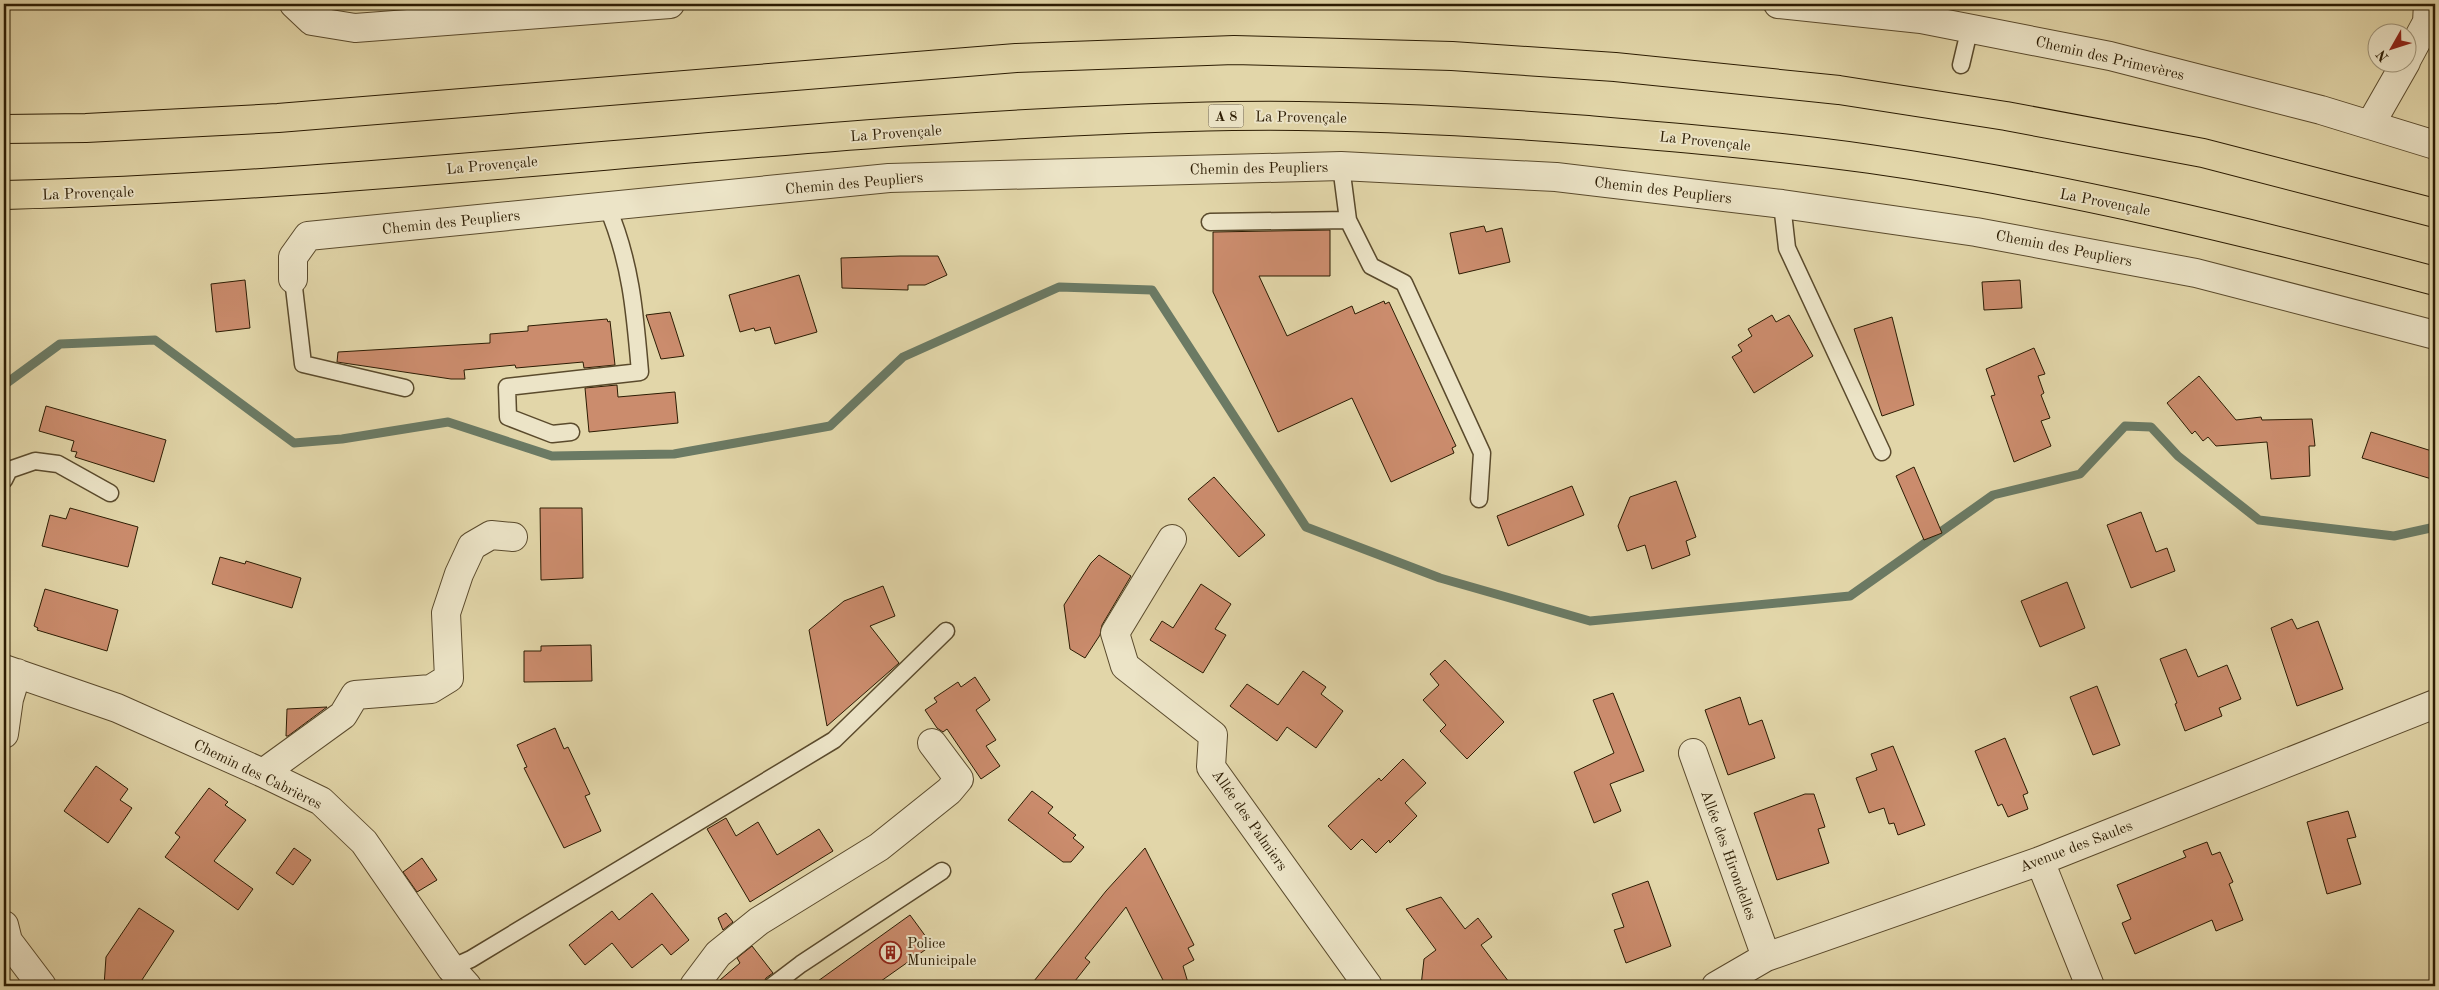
<svg xmlns="http://www.w3.org/2000/svg" width="2439" height="990" font-family="'Old Standard TT',serif">
	<style>
		.lines { fill: none; stroke-linecap: round; stroke-linejoin: round }
		.stream { stroke: #6b7a64; stroke-width: 9 }
		.building { fill: #cb8c6d; stroke: #2c1c03 }
		.lane-casing { stroke: #5a4a2c; stroke-width: 19 }
		.street-casing { stroke: #5a4a2c; stroke-width: 30 }
		.highway-casing { stroke: #2c1c03; stroke-width: 30 }
		.lane { stroke: #ece4c7; stroke-width: 16 }
		.street { stroke: #ece4c7; stroke-width: 28 }
		.highway { stroke: #e2d6a9; stroke-width: 28 }
		.labels { text-anchor: middle; stroke-width: 4; stroke-linejoin: round; paint-order: stroke }
		.shield { fill: #ece4c7; stroke: #66583e; stroke-width: 1 }
		.shield-label { font-size: 14px; font-weight: bold; fill: #2c1c03 }
		.street-label { font-size: 15px; fill: #2c1c03; stroke: #ece4c7 }
		.poi-label { font-size: 15px; fill: #2c1c03; stroke: #ece4c7; text-anchor: start }
	</style>
	<rect width="100%" height="100%" fill="#e2d6a9"/>
	<filter id="stains"><feTurbulence type="fractalNoise" baseFrequency=".004" numOctaves="4"/><feColorMatrix values="0 0 0 0 .2 0 0 0 0 .09 0 0 0 0 .02 0 0 0 .5 -.17"/></filter>
	<radialGradient id="worn" r=".72"><stop offset=".6" stop-color="#630" stop-opacity="0"/><stop offset="1" stop-color="#630" stop-opacity=".3"/></radialGradient>
	<g class="lines">
		<path class="stream" d="M 4,385 L 60,344 L 155,340 L 294,443 L 342,439 L 448,422 L 552,456 L 674,454 L 830,426 L 903,357 L 1059,287 L 1152,290 L 1306,527 L 1440,578 L 1590,621 L 1850,596 L 1993,495 L 2080,474 L 2125,426 L 2151,427 L 2178,456 L 2259,520 L 2394,536 L 2435,527"/>
	</g>
	<path class="building" d="M 1484,226 L 1486,232 L 1502,228 L 1510,262 L 1459,274 L 1450,233 Z
		M 1330,230 L 1330,276 L 1259,276 L 1287,336 L 1352,306 L 1355,314 L 1384,301 L 1385,304 L 1389,302 L 1456,446 L 1452,448 L 1454,453 L 1391,482 L 1352,398 L 1278,432 L 1213,292 L 1213,232 Z
		M 900,256 L 938,256 L 947,275 L 925,285 L 908,285 L 908,290 L 842,288 L 841,258 Z
		M 799,275 L 817,332 L 775,344 L 770,327 L 755,331 L 754,328 L 740,332 L 729,295 Z
		M 245,280 L 250,328 L 216,332 L 211,284 Z
		M 2020,280 L 2022,308 L 1984,310 L 1982,282 Z
		M 670,312 L 684,356 L 661,359 L 646,315 Z
		M 1772,315 L 1776,322 L 1789,315 L 1813,356 L 1754,393 L 1732,357 L 1742,351 L 1738,345 L 1752,336 L 1748,329 Z
		M 1892,317 L 1914,405 L 1882,416 L 1854,329 Z
		M 607,319 L 608,322 L 610,321 L 615,365 L 584,368 L 583,362 L 516,368 L 515,365 L 464,370 L 465,379 L 451,379 L 337,362 L 338,352 L 490,343 L 490,334 L 528,331 L 528,326 Z
		M 2034,348 L 2045,374 L 2038,376 L 2044,393 L 2041,395 L 2050,418 L 2041,421 L 2051,446 L 2014,462 L 1991,396 L 1995,395 L 1986,369 Z
		M 2199,376 L 2236,420 L 2261,417 L 2262,420 L 2312,419 L 2315,446 L 2309,446 L 2310,476 L 2271,479 L 2267,442 L 2216,446 L 2208,437 L 2203,441 L 2195,431 L 2192,434 L 2167,403 Z
		M 617,385 L 618,397 L 675,392 L 678,423 L 589,432 L 585,388 Z
		M 46,406 L 166,440 L 154,482 L 75,457 L 77,452 L 71,451 L 74,441 L 39,431 Z
		M 2371,432 L 2435,452 L 2435,480 L 2362,458 Z
		M 1914,467 L 1942,533 L 1924,540 L 1896,476 Z
		M 1214,477 L 1265,535 L 1239,557 L 1188,499 Z
		M 1676,481 L 1696,537 L 1686,541 L 1690,555 L 1652,569 L 1645,545 L 1627,551 L 1618,526 L 1630,497 Z
		M 1572,486 L 1584,515 L 1508,546 L 1497,516 Z
		M 70,508 L 138,527 L 128,567 L 42,546 L 50,515 L 66,519 Z
		M 540,508 L 582,508 L 583,578 L 541,580 Z
		M 2141,512 L 2156,552 L 2167,548 L 2175,571 L 2131,588 L 2107,525 Z
		M 1099,555 L 1131,576 L 1102,625 L 1100,635 L 1085,658 L 1070,649 L 1064,605 L 1091,563 Z
		M 220,557 L 245,564 L 246,561 L 301,578 L 292,608 L 212,584 Z
		M 2067,582 L 2085,628 L 2040,647 L 2021,601 Z
		M 1201,584 L 1231,604 L 1215,629 L 1226,635 L 1203,673 L 1150,640 L 1162,621 L 1173,628 Z
		M 883,586 L 895,616 L 870,626 L 899,663 L 827,726 L 809,630 L 844,601 Z
		M 45,589 L 118,610 L 107,651 L 37,630 L 38,628 L 34,626 Z
		M 2292,619 L 2297,629 L 2318,621 L 2343,689 L 2297,706 L 2271,628 Z
		M 591,645 L 592,681 L 524,682 L 524,651 L 541,651 L 541,646 Z
		M 2186,649 L 2198,677 L 2227,665 L 2241,699 L 2219,708 L 2222,716 L 2185,731 L 2175,704 L 2177,703 L 2160,659 Z
		M 1445,660 L 1504,722 L 1467,759 L 1440,731 L 1446,725 L 1423,700 L 1439,685 L 1430,674 Z
		M 1303,671 L 1326,687 L 1321,694 L 1343,711 L 1316,748 L 1287,727 L 1277,741 L 1230,706 L 1247,684 L 1278,705 Z
		M 975,677 L 990,700 L 976,710 L 996,740 L 986,746 L 1000,766 L 981,779 L 947,729 L 943,732 L 937,728 L 925,710 L 937,702 L 934,698 L 958,682 L 961,687 Z
		M 2097,686 L 2120,745 L 2093,755 L 2070,697 Z
		M 1613,693 L 1644,771 L 1610,784 L 1621,811 L 1594,823 L 1574,772 L 1614,753 L 1593,700 Z
		M 1740,697 L 1749,725 L 1762,720 L 1775,758 L 1728,775 L 1705,710 Z
		M 327,707 L 288,736 L 286,736 L 287,709 Z
		M 555,728 L 564,749 L 568,747 L 590,794 L 585,796 L 601,831 L 564,848 L 524,768 L 527,767 L 517,745 Z
		M 2005,738 L 2028,793 L 2023,795 L 2028,809 L 2008,817 L 2002,804 L 1998,806 L 1975,751 Z
		M 1893,746 L 1925,825 L 1898,835 L 1894,823 L 1889,824 L 1884,808 L 1869,813 L 1856,778 L 1877,770 L 1871,754 Z
		M 1403,759 L 1426,783 L 1405,803 L 1417,816 L 1390,843 L 1389,840 L 1376,853 L 1362,839 L 1351,850 L 1328,826 L 1379,778 L 1381,781 Z
		M 96,766 L 128,789 L 120,800 L 132,808 L 108,843 L 64,811 Z
		M 209,788 L 228,802 L 225,805 L 246,820 L 214,861 L 253,889 L 238,910 L 165,857 L 180,837 L 175,833 Z
		M 1032,791 L 1053,807 L 1048,813 L 1076,835 L 1073,838 L 1084,847 L 1071,862 L 1063,862 L 1008,820 Z
		M 1805,794 L 1814,794 L 1825,827 L 1818,829 L 1829,863 L 1777,880 L 1754,813 Z
		M 2348,811 L 2356,837 L 2347,839 L 2361,884 L 2327,894 L 2307,822 Z
		M 726,818 L 736,836 L 758,822 L 777,855 L 819,829 L 833,851 L 750,902 L 707,829 Z
		M 2207,842 L 2212,855 L 2220,852 L 2233,882 L 2229,884 L 2243,920 L 2216,931 L 2212,920 L 2135,954 L 2122,923 L 2131,919 L 2117,885 L 2186,857 L 2183,851 Z
		M 294,848 L 311,860 L 293,885 L 276,873 Z
		M 1145,848 L 1194,945 L 1188,948 L 1194,960 L 1183,966 L 1189,986 L 1166,986 L 1126,907 L 1085,958 L 1090,962 L 1071,986 L 1030,986 L 1106,891 Z
		M 422,858 L 437,880 L 417,892 L 403,872 Z
		M 1648,881 L 1671,946 L 1626,963 L 1614,930 L 1624,927 L 1612,894 Z
		M 652,893 L 689,940 L 671,955 L 662,944 L 632,968 L 612,943 L 585,965 L 569,945 L 612,911 L 619,920 Z
		M 1441,897 L 1465,929 L 1478,918 L 1492,937 L 1481,945 L 1512,986 L 1421,986 L 1424,959 L 1436,950 L 1406,909 Z
		M 139,908 L 174,931 L 138,986 L 104,986 L 106,957 Z
		M 726,913 L 733,922 L 723,930 L 718,918 Z
		M 910,915 L 932,945 L 874,986 L 811,986 Z
		M 752,946 L 773,973 L 766,978 L 762,986 L 713,986 L 740,963 L 737,958 Z"/>
	<g class="lines">
		<defs>
			<path id="lane" d="M 1961,65 L 1970,27
				M 1341,166 L 1348,220 L 1371,266 L 1404,283 L 1482,453 L 1479,499
				M 1782,204 L 1787,248 L 1882,452
				M 1210,222 L 1348,220
				M 293,279 L 303,364 L 405,388
				M 571,432 L 552,434 L 508,417 L 507,387 L 640,372 C 635,313 631,262 607,206
				M 4,480 L 9,470 L 35,461 L 58,464 L 110,493
				M 451,968 L 471,959 L 834,740 L 946,631
				M 772,986 L 801,964 L 942,871"/>
			<path id="street" d="M 294,4 L 312,21 L 355,28 L 670,4
				M 1778,4 L 1921,19 L 2110,56 L 2321,110 L 2435,145
				M 2406,61 L 2427,22 L 2428,4
				M 2370,125 L 2406,62
				M 293,279 L 293,257 L 308,236 L 889,178 L 1341,166 L 1556,177 L 1782,204 L 1976,232 L 2196,273 L 2435,335
				M 1172,539 L 1115,633 L 1125,666 L 1213,735 L 1211,767 L 1368,986
				M 4,669 L 117,708 L 263,773 L 321,801 L 364,842 L 451,968 L 467,986
				M 4,734 L 9,699 L 17,673
				M 1693,753 L 1766,957
				M 263,773 L 343,715 L 355,695 L 431,689 L 449,678 L 446,613 L 459,574 L 472,546 L 491,535 L 513,537
				M 2040,861 L 2090,986
				M 4,925 L 8,941 L 42,986
				M 694,986 L 718,954 L 759,921 L 879,847 L 949,791 L 959,779 L 932,743
				M 1716,986 L 1766,957 L 2040,861 L 2435,704"/>
			<path id="highway" d="M 4,129 L 86,128 L 278,118 L 1016,58 L 1234,50 L 1452,56 L 1615,67 L 1839,90 L 2006,116 L 2203,153 L 2435,213
				M 4,195 C 414,185 821,124 1232,116 C 1351,114 1470,121 1588,130 C 1682,138 1777,146 1870,159 C 2061,186 2249,232 2435,281"/>
		</defs>
		<use href="#lane" class="lane-casing"/>
		<use href="#street" class="street-casing"/>
		<use href="#highway" class="highway-casing"/>
		<use href="#lane" class="lane"/>
		<use href="#street" class="street"/>
		<use href="#highway" class="highway"/>
	</g>
	<defs>
		<symbol id="building-ring" viewBox="-11 -11 22 22"><circle r="9.5" fill="#ece4c7" stroke="#8f2418" stroke-width="1.5"/><path d="M-4-6H4V6H1V3H-1V6H-4ZM-2.5-4.3h1.7v1.8h-1.7ZM.8-4.3h1.7v1.8H.8ZM-2.5-1h1.7V.8h-1.7ZM.8-1h1.7V.8H.8Z" fill="#8f2418"/></symbol>
	</defs>
	<g fill-rule="evenodd">
		<use href="#building-ring" x="878" y="940" width="25" height="25"/>
	</g>
	<g class="labels">
		<rect class="shield" x="1208.5" y="104.5" width="35" height="23" rx="4"/>
		<g class="shield-label">
			<text x="1226" y="121">A 8</text>
		</g>
		<g class="street-label">
			<text transform="translate(2110 58) rotate(13)" y="5">Chemin des Primevères</text>
			<text transform="translate(1301 117) rotate(1)" y="5">La Provençale</text>
			<text transform="translate(896 133) rotate(-4)" y="5">La Provençale</text>
			<text transform="translate(1705 141) rotate(6)" y="5">La Provençale</text>
			<text transform="translate(492 165) rotate(-5)" y="5">La Provençale</text>
			<text transform="translate(1259 168) rotate(-1)" y="5">Chemin des Peupliers</text>
			<text transform="translate(854 183) rotate(-5)" y="5">Chemin des Peupliers</text>
			<text transform="translate(1663 190) rotate(7)" y="5">Chemin des Peupliers</text>
			<text transform="translate(88 193) rotate(-2)" y="5">La Provençale</text>
			<text transform="translate(2105 202) rotate(11)" y="5">La Provençale</text>
			<text transform="translate(451 222) rotate(-6)" y="5">Chemin des Peupliers</text>
			<text transform="translate(2064 248) rotate(11)" y="5">Chemin des Peupliers</text>
			<text transform="translate(258 774) rotate(26)" y="5">Chemin des Cabrières</text>
			<text transform="translate(1250 820) rotate(55)" y="5">Allée des Palmiers</text>
			<text transform="translate(2076 846) rotate(-21)" y="5">Avenue des Saules</text>
			<text transform="translate(1729 855) rotate(70)" y="5">Allée des Hirondelles</text>
		</g>
		<g class="poi-label">
			<text x="907" y="948">Police<tspan x="907" dy="17">Municipale</tspan></text>
		</g>
	</g>
	<rect width="2439" height="990" fill="none" stroke="#e2d6a9" stroke-width="20"/>
	<rect x="5" y="5" width="2429" height="980" fill="none" stroke="#2c1c03" stroke-width="2.5"/>
	<rect x="10" y="10" width="2419" height="970" fill="none" stroke="#2c1c03"/>
	<g transform="translate(2392 48) rotate(231)"><circle r="24" fill="#ece4c7" stroke="#9f9479"/>
	<path d="M0-4L9 19L0 12L-9 19Z" fill="#8f2418"/>
	<text y="-8" font-size="14" font-weight="bold" text-anchor="middle" fill="#2c1c03">N</text>
	</g>
	<rect width="100%" height="100%" filter="url(#stains)"/>
	<rect width="100%" height="100%" fill="url(#worn)"/>
</svg>
